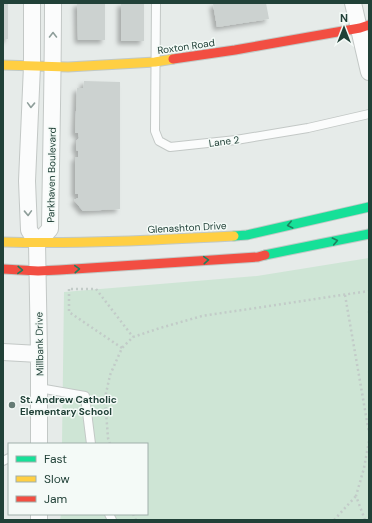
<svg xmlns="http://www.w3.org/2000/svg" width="372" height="523" font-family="'DM Sans',sans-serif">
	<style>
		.green { fill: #cee5d5 }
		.building { fill: #ccd2d0; filter: url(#shadow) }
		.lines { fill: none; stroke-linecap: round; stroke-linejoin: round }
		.lane-casing { stroke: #c3c8c6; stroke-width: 10 }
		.street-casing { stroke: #c3c8c6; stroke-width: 18 }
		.fast-casing { stroke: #c1c9c6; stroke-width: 11 }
		.slow-casing { stroke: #c1c9c6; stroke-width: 11 }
		.jam-casing { stroke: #c1c9c6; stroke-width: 11 }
		.path { stroke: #c2cbc8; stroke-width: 2.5; stroke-dasharray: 2 3; stroke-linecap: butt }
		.lane { stroke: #fbfcfc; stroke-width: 8 }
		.street { stroke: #fbfcfc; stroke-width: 16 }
		.fast { stroke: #16e098; stroke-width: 9 }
		.slow { stroke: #ffcf43; stroke-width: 9 }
		.jam { stroke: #f24e42; stroke-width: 9 }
		.oneway { stroke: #8e9e9a }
		.oneway2 { stroke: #1d815e }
		.poi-dot { fill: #667c76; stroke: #f4faf7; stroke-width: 1.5 }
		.labels { text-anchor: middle; stroke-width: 3; stroke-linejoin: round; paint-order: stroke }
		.street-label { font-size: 10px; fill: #214138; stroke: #f4faf7 }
		.poi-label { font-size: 10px; font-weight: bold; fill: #214138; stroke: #f4faf7; text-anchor: start }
	</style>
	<defs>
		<filter id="shadow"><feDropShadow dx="-3.5" dy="3.5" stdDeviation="2" flood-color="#0004"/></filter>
	</defs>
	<rect width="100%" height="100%" fill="#e6ebe9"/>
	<path class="green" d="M 369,258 L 369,520 L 60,520 L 61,514 L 147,514 L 147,444 L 62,444 L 64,292 L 257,276 Z"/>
	<path class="building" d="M 3,3 L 8,3 L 8,39 L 3,39 Z
		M 77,3 L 105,3 L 105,40 L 78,40 Z
		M 121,3 L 144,3 L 144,41 L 121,41 Z
		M 216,3 L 266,3 L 269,19 L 217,27 L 213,4 Z
		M 84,81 L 120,82 L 120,209 L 83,211 L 74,200 L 78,198 L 78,194 L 75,194 L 75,157 L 78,157 L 78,151 L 76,150 L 76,141 L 79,138 L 78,133 L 75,133 L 77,88 L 83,88 Z"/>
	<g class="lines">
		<defs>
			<path id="lane" d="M 156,3 L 155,131 L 159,141 L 170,147 L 236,140 L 308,128 L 369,114
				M 39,388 L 85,396 L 91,444
				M 3,461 L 9,458
				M 109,514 L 112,520"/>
			<path id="street" d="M 32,3 L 32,66 L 27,181 L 29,230 L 37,243
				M 353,3 L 369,72
				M 37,243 L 50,229 C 51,154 53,78 53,3
				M 37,243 L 39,354 L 39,444
				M 3,352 L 39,354
				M 39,520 L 39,514"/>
			<path id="fast" d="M 234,236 L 247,235 L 369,207
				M 265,255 L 369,234"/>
			<path id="slow" d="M 3,65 L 68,67 L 155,62 L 173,59
				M 3,242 C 80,244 157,240 234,236"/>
			<path id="jam" d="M 173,59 L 235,50 L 360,28 L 369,25
				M 3,269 L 38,271 L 59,270 L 258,257 L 265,255"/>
		</defs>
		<use href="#lane" class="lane-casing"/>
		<use href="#street" class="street-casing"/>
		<use href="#fast" class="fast-casing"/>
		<use href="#slow" class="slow-casing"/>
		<use href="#jam" class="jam-casing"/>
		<path class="path" d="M 69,289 L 69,312 L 122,348
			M 71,289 L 96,289 L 133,337
			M 345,295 L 369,433
			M 369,311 L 369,313
			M 110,444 L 108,438 L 105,398 L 110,375 L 122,348 L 133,337 L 160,328 L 202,316 L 369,291
			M 133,514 L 136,520
			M 334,520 L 356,496
			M 365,520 L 356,496 L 364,468 L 369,441"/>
		<use href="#lane" class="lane"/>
		<use href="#street" class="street"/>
		<use href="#fast" class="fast"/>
		<use href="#slow" class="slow"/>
		<use href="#jam" class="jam"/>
	</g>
	<defs><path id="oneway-chevron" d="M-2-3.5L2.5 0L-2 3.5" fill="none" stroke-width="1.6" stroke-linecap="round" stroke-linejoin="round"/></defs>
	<g class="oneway">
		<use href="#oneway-chevron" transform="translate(53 35) rotate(-90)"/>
		<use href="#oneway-chevron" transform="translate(31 105) rotate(92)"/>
		<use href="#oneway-chevron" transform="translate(28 213) rotate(88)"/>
	</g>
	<g class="oneway2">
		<use href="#oneway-chevron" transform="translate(290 225) rotate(167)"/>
		<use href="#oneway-chevron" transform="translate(335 241) rotate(-12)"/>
		<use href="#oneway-chevron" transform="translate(206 260) rotate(-4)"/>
		<use href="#oneway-chevron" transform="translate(77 269) rotate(-4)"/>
		<use href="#oneway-chevron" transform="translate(20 270) rotate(2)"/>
	</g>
	<circle class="poi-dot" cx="12" cy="405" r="4"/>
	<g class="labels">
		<g class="street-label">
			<text transform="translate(186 46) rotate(-8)" y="4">Roxton Road</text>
			<text transform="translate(224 141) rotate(-7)" y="4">Lane 2</text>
			<text transform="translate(51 175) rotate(-89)" y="4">Parkhaven Boulevard</text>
			<text transform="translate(187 227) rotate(-3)" y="4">Glenashton Drive</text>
			<text transform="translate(39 344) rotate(-91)" y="4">Millbank Drive</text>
		</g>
		<g class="poi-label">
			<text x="20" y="403">St. Andrew Catholic<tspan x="20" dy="12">Elementary School</tspan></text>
		</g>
	</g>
	<rect width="372" height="523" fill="none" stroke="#214138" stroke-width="8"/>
	<rect x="8" y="443" width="140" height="72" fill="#f4faf7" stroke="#a0b0ab"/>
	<rect x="16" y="456" width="20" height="6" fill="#16e098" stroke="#a0b0ab"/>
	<text x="44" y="463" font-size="12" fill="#214138">Fast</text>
	<rect x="16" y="476" width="20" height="6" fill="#ffcf43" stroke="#a0b0ab"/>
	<text x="44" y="483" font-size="12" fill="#214138">Slow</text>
	<rect x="16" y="496" width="20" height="6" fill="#f24e42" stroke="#a0b0ab"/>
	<text x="44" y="503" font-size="12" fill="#214138">Jam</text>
	<g transform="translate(344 28)" stroke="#f4faf7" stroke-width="3" paint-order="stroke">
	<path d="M0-3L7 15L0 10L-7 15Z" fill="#214138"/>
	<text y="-6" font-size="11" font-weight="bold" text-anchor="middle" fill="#214138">N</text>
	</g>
</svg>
